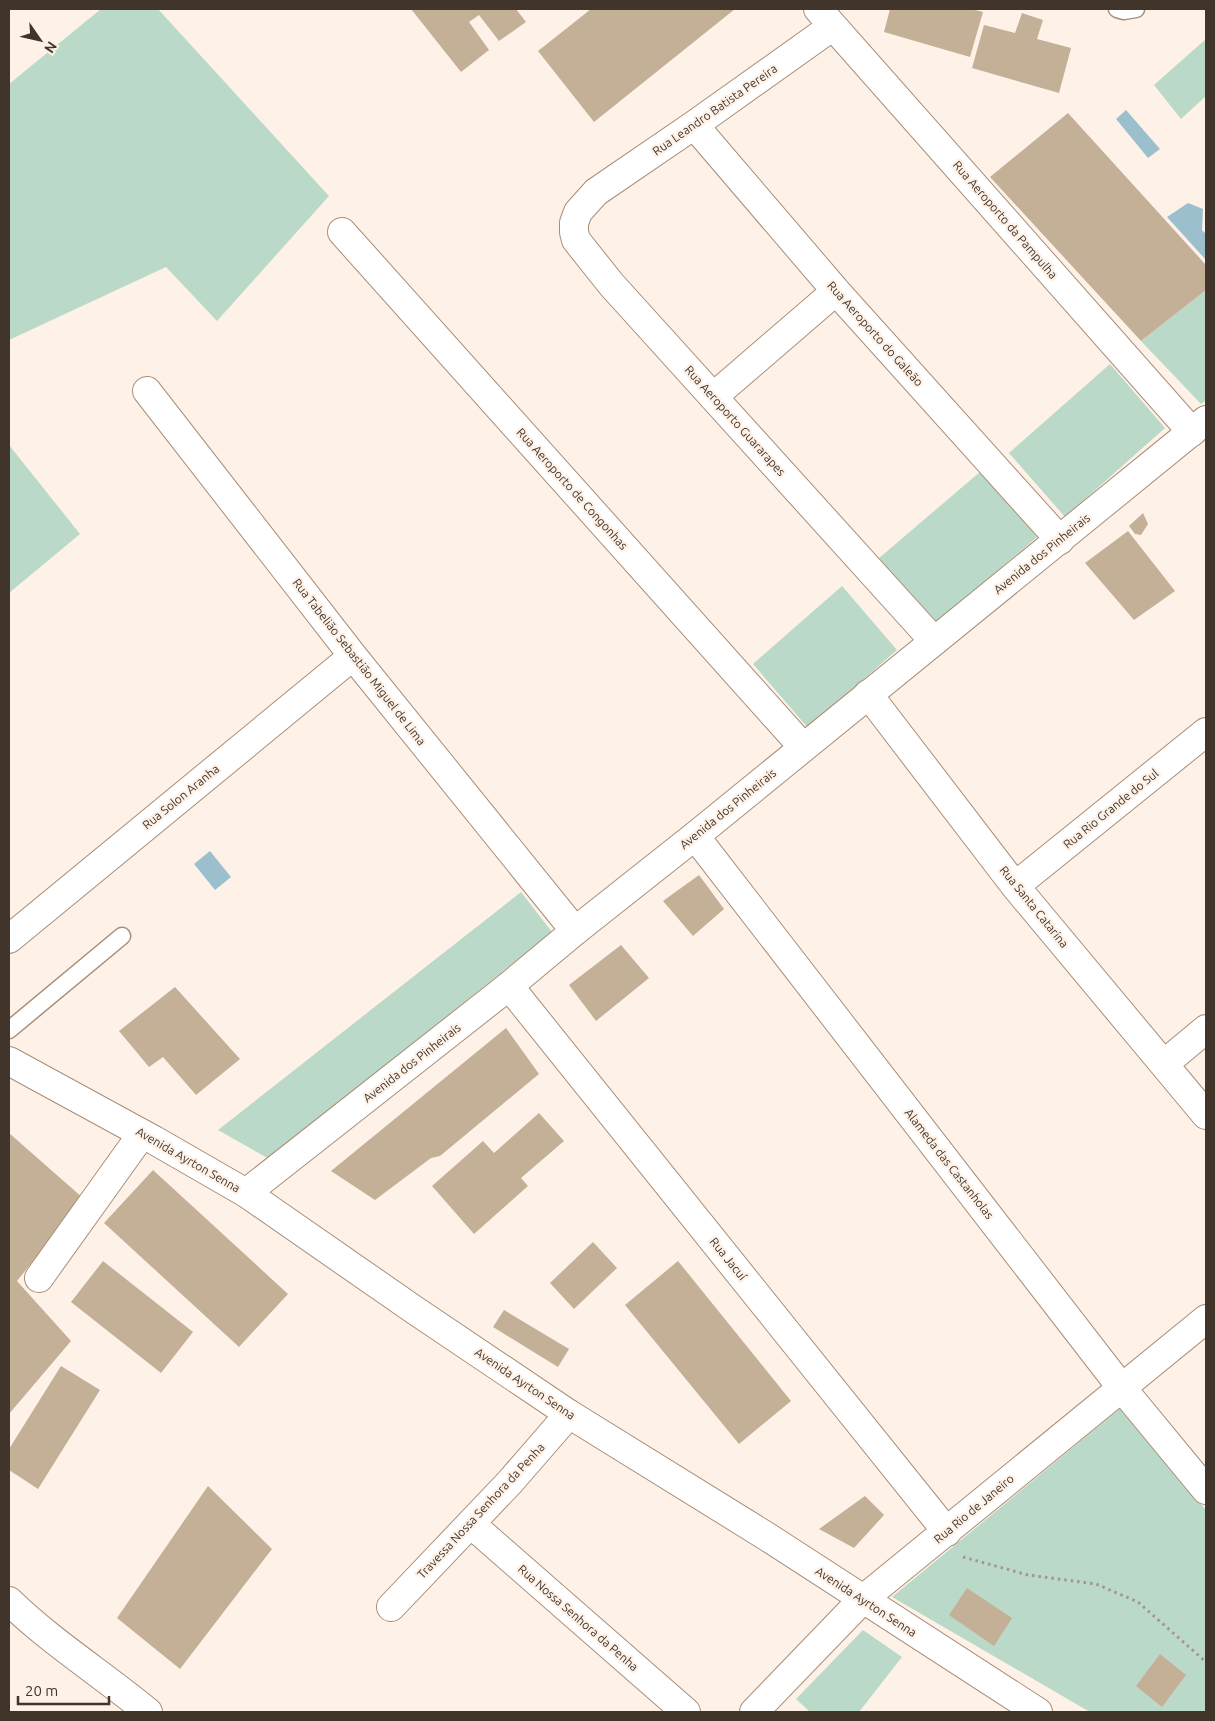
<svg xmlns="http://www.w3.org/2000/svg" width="1215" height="1721" font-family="Ubuntu,sans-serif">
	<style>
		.green { fill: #bbd9c8 }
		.water { fill: #9bbfcc }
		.building { fill: #c3b096 }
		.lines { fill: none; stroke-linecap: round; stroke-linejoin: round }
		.service-casing { stroke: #a98e77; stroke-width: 19 }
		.minor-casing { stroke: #a98e77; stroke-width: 30 }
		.secondary-casing { stroke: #a98e77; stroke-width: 30 }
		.primary-casing { stroke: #a98e77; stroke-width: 30 }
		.path { stroke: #a3978d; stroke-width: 3; stroke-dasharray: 2.5 4; stroke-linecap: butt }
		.service { stroke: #fff; stroke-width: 16 }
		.minor { stroke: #fff; stroke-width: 28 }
		.secondary { stroke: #fff; stroke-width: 28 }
		.primary { stroke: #fff; stroke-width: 28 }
		.labels { text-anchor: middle; stroke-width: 4.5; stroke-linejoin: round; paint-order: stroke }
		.street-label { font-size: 12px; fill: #41352b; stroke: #fef2e8 }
	</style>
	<rect width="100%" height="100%" fill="#fef2e8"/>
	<path class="green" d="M 101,9 L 158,9 L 329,196 L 217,321 L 166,267 L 9,340 L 9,84 Z
		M 1206,39 L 1206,96 L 1181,119 L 1154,85 Z
		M 1206,290 L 1206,400 L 1201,404 L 1141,341 Z
		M 1110,364 L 1165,428 L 1065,517 L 1009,453 Z
		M 9,445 L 80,534 L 9,593 Z
		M 981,471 L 1037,537 L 934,625 L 878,559 Z
		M 842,586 L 897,650 L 808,728 L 753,664 Z
		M 521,892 L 552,932 L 269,1159 L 218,1130 Z
		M 1122,1407 L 1206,1510 L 1206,1712 L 1090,1712 L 892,1597 Z
		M 863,1630 L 902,1657 L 859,1712 L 810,1712 L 796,1699 Z"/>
	<path class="water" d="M 1126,110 L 1160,149 L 1148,158 L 1116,119 Z
		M 1188,203 L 1203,209 L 1202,230 L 1206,234 L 1206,260 L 1167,217 Z
		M 210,851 L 231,877 L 215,890 L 194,864 Z"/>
	<path class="building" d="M 411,9 L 516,9 L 526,22 L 499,41 L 479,15 L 469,22 L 489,50 L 461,72 Z
		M 591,9 L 735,9 L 594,122 L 538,51 Z
		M 890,9 L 971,9 L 983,12 L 970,57 L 884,32 Z
		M 1022,13 L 1043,20 L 1037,39 L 1071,48 L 1059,93 L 972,68 L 984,25 L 1015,33 Z
		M 1068,113 L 1206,265 L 1206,290 L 1141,341 L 990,177 Z
		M 1143,513 L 1148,524 L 1141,535 L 1135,534 L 1129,526 Z
		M 1128,531 L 1175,591 L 1134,620 L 1085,563 Z
		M 699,875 L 724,909 L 693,936 L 663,901 Z
		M 621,945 L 649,978 L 596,1021 L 569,985 Z
		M 175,987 L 240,1059 L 196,1095 L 163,1057 L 149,1067 L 119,1031 Z
		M 506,1028 L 539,1074 L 440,1156 L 431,1158 L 375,1200 L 331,1171 Z
		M 539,1113 L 564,1141 L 521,1178 L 528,1186 L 474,1234 L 432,1186 L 483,1141 L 494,1153 Z
		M 9,1133 L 83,1198 L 17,1281 L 71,1341 L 9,1414 Z
		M 153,1170 L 288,1294 L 239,1347 L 104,1223 Z
		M 593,1242 L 617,1268 L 574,1309 L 550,1283 Z
		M 103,1261 L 193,1332 L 161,1373 L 71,1302 Z
		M 678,1261 L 791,1401 L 739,1444 L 625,1305 Z
		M 504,1310 L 569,1349 L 558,1367 L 493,1327 Z
		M 61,1366 L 100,1390 L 38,1489 L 9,1470 L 9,1449 Z
		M 208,1486 L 272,1549 L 180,1669 L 117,1618 Z
		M 865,1496 L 884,1515 L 854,1548 L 819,1529 Z
		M 967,1588 L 1012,1618 L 994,1646 L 949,1615 Z
		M 1160,1654 L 1186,1675 L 1162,1707 L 1136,1686 Z"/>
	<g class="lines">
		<defs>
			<path id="service" d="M 1117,9 L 1124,11 L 1136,9
				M 9,1030 L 122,936"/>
			<path id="minor" d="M 818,9 L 1192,432
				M 833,26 L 694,125 L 596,192 L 578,212 L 574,223 L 574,232 L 576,240 L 611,284 L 934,641
				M 694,125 L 836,291 L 1060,540
				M 342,232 L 803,747
				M 147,391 L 353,656 L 575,931
				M 713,397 L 836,291
				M 868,694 L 1015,886 L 1206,1115
				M 695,836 L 1121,1387 L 1206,1490
				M 1015,886 L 1206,732
				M 9,939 L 353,656
				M 509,986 L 947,1532
				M 1164,1064 L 1206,1029
				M 39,1278 L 142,1134
				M 471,1524 L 686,1712
				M 391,1607 L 510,1482 L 569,1414
				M 754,1712 L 862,1600 L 1206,1319"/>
			<path id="secondary" d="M 246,1193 L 509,986 L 575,931 L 695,836 L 1206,420"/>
			<path id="primary" d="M 9,1061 L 154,1140 L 246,1193 L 413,1309 L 569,1414 L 766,1536 L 1038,1712
				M 9,1601 C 51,1642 102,1674 148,1712"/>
		</defs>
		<use href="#service" class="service-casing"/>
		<use href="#minor" class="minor-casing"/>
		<use href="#secondary" class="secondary-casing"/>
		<use href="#primary" class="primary-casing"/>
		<path class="path" d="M 963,1557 L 1028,1575 L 1096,1584 L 1138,1602 L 1206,1662"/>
		<use href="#service" class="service"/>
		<use href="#minor" class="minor"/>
		<use href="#secondary" class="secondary"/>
		<use href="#primary" class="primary"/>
	</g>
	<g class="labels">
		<g class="street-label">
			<text transform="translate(715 110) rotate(-35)" y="4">Rua Leandro Batista Pereira</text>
			<text transform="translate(1005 220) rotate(49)" y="4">Rua Aeroporto da Pampulha</text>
			<text transform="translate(875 334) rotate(48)" y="4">Rua Aeroporto do Galeão</text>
			<text transform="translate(735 421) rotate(48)" y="4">Rua Aeroporto Guararapes</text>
			<text transform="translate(572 489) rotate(48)" y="4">Rua Aeroporto de Congonhas</text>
			<text transform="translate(1042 554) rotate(-39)" y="4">Avenida dos Pinheirais</text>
			<text transform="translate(359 662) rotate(52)" y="4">Rua Tabelião Sebastião Miguel de Lima</text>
			<text transform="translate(181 797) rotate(-39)" y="4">Rua Solon Aranha</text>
			<text transform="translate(728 809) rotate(-39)" y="4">Avenida dos Pinheirais</text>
			<text transform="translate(1111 809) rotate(-39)" y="4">Rua Rio Grande do Sul</text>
			<text transform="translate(1034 907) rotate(51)" y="4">Rua Santa Catarina</text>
			<text transform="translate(412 1063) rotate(-38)" y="4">Avenida dos Pinheirais</text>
			<text transform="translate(188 1160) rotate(30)" y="4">Avenida Ayrton Senna</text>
			<text transform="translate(949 1164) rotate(52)" y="4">Alameda das Castanholas</text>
			<text transform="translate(728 1259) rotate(51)" y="4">Rua Jacuí</text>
			<text transform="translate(525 1384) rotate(34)" y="4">Avenida Ayrton Senna</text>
			<text transform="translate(974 1509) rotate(-40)" y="4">Rua Rio de Janeiro</text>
			<text transform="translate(481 1511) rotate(-47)" y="4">Travessa Nossa Senhora da Penha</text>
			<text transform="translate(866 1602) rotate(33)" y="4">Avenida Ayrton Senna</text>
			<text transform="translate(578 1618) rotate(41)" y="4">Rua Nossa Senhora da Penha</text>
		</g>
	</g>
	<rect width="1215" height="1721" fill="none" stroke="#41352b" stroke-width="20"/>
	<g transform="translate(40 40) rotate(124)" stroke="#fef2e8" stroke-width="4" paint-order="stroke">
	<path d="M0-4L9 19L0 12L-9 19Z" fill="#41352b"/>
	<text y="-8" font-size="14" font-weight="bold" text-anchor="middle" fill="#41352b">N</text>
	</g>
	<path d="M18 1696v8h91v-8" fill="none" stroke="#41352b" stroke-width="2.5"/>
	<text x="25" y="1696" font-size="15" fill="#41352b" stroke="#fef2e8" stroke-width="4" paint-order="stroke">20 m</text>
</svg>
